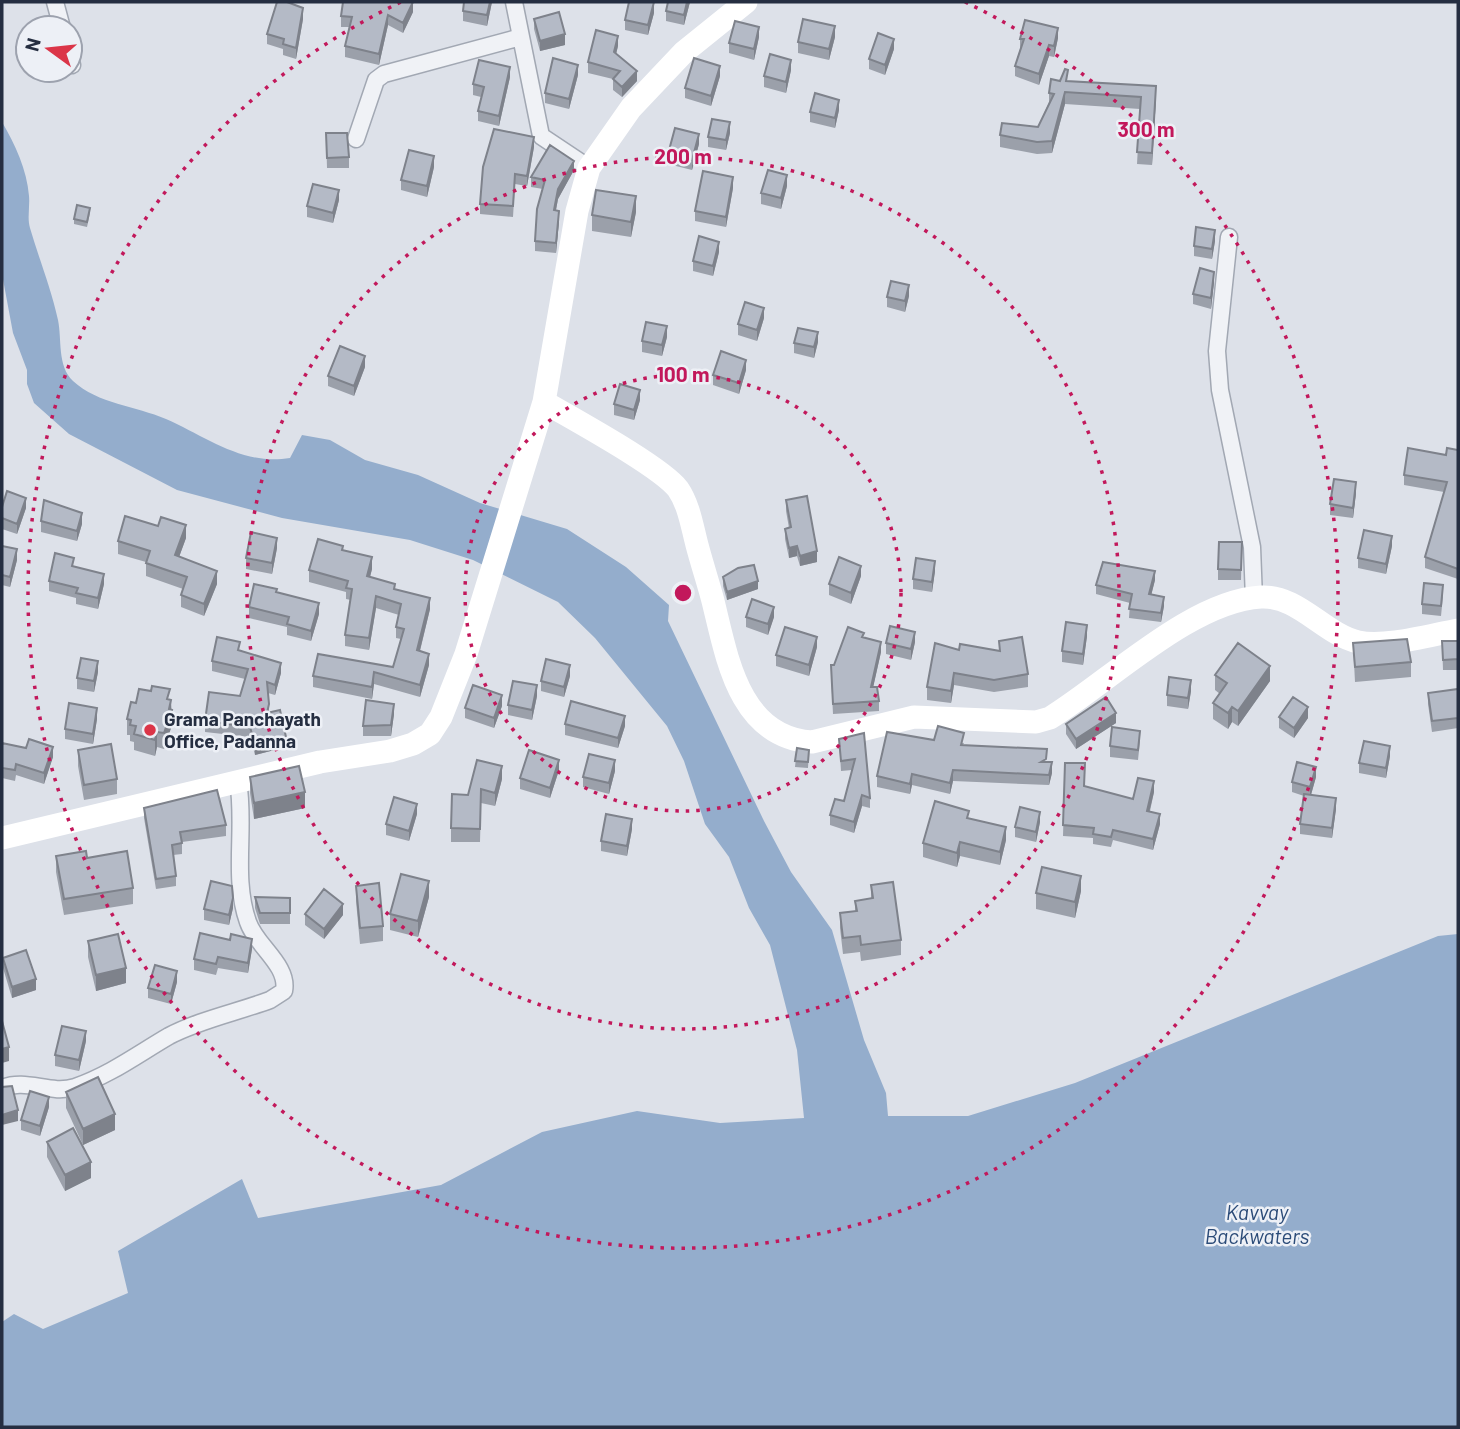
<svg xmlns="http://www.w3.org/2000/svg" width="1460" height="1429" font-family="Barlow,sans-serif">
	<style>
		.water { fill: #94adcc }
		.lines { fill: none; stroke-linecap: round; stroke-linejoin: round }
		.street-casing { stroke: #a2a8b3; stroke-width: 19 }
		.street { stroke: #f0f2f6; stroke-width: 16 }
		.secondary { stroke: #fff; stroke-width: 23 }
		.wall { fill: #9ba0aa }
		.shaded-wall { fill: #7e828b }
		.building { fill: #b4bac6; stroke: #7e828b; stroke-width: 2 }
		.ring { fill: none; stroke: #c2185b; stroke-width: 3.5; stroke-dasharray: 3.5 7 }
		.poi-dot { fill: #db3548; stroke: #edf0f6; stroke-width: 2.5 }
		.labels { text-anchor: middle; stroke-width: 5; stroke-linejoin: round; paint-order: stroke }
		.poi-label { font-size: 19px; font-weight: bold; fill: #252e41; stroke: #edf0f6; text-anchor: start }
		.water-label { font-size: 21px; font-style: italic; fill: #2b4b78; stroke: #edf0f6 }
		.centre { fill: #c2185b; stroke: #edf0f6; stroke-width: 3.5 }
		.ring-label { font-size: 21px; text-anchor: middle; font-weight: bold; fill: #c2185b; stroke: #edf0f6; stroke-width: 5; stroke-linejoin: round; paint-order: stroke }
	</style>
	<rect width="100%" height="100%" fill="#dde1e9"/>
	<path class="water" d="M 2,122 C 15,144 27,170 29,196 C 30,207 27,218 30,228 C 39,259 51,288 58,320 C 62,339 57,366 73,381 C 98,404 136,406 166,419 C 207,437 243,466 290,458 L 302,435 L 330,440 L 365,460 L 418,475 L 480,503 L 567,529 L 626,567 L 669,605 L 668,621 L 764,821 L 791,872 L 832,930 L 864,1040 L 886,1093 L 888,1116 L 968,1116 L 1075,1083 L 1438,936 L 1458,934 L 1458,1427 L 2,1427 L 2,1322 L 14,1314 L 43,1329 L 128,1293 L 118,1251 L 242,1179 L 258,1218 L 441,1185 L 542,1132 L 637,1111 L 720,1123 L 804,1118 L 797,1050 L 770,945 L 749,908 L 729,857 L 705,824 L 684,761 L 667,726 L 595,638 L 558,602 L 473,560 L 410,540 L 282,518 L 177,490 L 69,434 L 34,403 L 27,384 L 27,370 L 13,333 L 2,274 Z"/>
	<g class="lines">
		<defs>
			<path id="street" d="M 55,2 L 62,28
				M 514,2 L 541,136 L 589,168
				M 70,59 L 72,65
				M 356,139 L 376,80 L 384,74 L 521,37
				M 1229,237 L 1217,351 L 1220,390 L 1252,547 L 1254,599
				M 2,1088 C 27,1078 50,1095 75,1087 C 110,1075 138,1054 169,1036 C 199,1020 238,1012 270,1000 L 284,991 C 289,965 256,946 248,922 C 232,877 246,827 238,781"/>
		</defs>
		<use href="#street" class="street-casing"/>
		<use href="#street" class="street"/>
		<path class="secondary" d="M 544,402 C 573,419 660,466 678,489 C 689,505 692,526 697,545 C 702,564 708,582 713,601 C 727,658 739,737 812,742 L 914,717 L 1036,722 L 1050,718 C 1110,681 1191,601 1261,597 C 1298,595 1324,634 1358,642 C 1385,648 1430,635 1458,630
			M 2,838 L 320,762 L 390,751 L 413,744 L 430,734 L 441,717 L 466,654 L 544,402 L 577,211 L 589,168 L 631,108 L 684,52 L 746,2"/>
	</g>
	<path class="wall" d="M 492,2 L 487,26 L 463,21 L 463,11 Z
		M 668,2 L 690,2 L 684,25 L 666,21 L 666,11 Z
		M 413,12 L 403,33 L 388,25 L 379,65 L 345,57 L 345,46 L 349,27 L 341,27 L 341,16 Z
		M 654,13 L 648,35 L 625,30 L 625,20 Z
		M 303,19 L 296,59 L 283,55 L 283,49 L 267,44 L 267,34 Z
		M 534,19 L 565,45 L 540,51 L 534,29 Z
		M 759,37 L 754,60 L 729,53 L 729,43 Z
		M 835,37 L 829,60 L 798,53 L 798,42 Z
		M 1058,38 L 1054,57 L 1049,56 L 1039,85 L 1015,76 L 1015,66 L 1020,49 L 1020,39 Z
		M 618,46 L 616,54 L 637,81 L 622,97 L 613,90 L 613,79 L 588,73 L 588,62 Z
		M 894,49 L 885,75 L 869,69 L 869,59 Z
		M 791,70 L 786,93 L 764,87 L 764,76 Z
		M 578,75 L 569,109 L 545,103 L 545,93 Z
		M 720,76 L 711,106 L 685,98 L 685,88 Z
		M 510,77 L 499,126 L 478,121 L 478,111 L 481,97 L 473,95 L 473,84 Z
		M 1068,81 L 1156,98 L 1152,165 L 1137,164 L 1140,109 L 1065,104 L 1052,153 L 1037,154 L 1000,147 L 1000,135 L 1038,127 L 1049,102 L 1049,93 Z
		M 839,110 L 835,128 L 810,122 L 810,112 Z
		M 326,133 L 349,157 L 349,168 L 327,168 Z
		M 730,133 L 726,150 L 708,147 L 708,137 Z
		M 699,144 L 692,170 L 668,164 L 668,154 Z
		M 534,147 L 527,186 L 515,184 L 513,217 L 480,214 L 480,204 Z
		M 434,167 L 427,197 L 401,190 L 401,180 Z
		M 574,170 L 558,199 L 556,210 L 559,221 L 556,253 L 535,251 L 535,241 L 543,189 L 531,187 L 531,177 Z
		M 787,186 L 781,209 L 761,204 L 761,193 Z
		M 733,188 L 726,227 L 695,221 L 695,211 Z
		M 339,200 L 333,223 L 307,217 L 307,206 Z
		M 636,212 L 631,237 L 592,231 L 592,215 Z
		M 90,213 L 87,227 L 74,224 L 74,219 Z
		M 1215,241 L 1212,259 L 1194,256 L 1194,246 Z
		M 719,252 L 713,276 L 693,271 L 693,261 Z
		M 1214,282 L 1211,309 L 1193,304 L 1193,294 Z
		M 909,296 L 905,312 L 887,307 L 887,297 Z
		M 764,318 L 757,341 L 738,335 L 738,324 Z
		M 667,337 L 662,356 L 642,352 L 642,341 Z
		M 818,342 L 814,358 L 794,353 L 794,343 Z
		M 365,367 L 354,396 L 328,386 L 328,376 Z
		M 746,370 L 739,394 L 713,385 L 713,375 Z
		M 640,400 L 634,420 L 614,415 L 614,404 Z
		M 1458,450 L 1458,579 L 1425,568 L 1425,557 L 1444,492 L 1404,485 L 1404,475 L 1446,455 Z
		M 1356,493 L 1353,518 L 1330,515 L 1330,504 Z
		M 786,500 L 817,562 L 800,566 L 797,556 L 789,558 L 785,539 L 785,529 L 789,528 L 786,511 Z
		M 2,507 L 26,508 L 17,534 L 2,529 Z
		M 41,521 L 82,524 L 77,541 L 41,532 Z
		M 186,538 L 179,557 L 217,584 L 204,616 L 181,607 L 181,595 L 183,589 L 146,576 L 146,562 L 118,554 L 118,541 Z
		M 1242,542 L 1241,580 L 1218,580 L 1218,569 Z
		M 2,546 L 17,560 L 10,587 L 2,585 Z
		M 1392,546 L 1386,574 L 1358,568 L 1358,558 Z
		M 277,548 L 272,574 L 246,569 L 246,558 Z
		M 343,550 L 372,569 L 370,577 L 430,609 L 420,651 L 429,665 L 420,697 L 374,684 L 372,699 L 313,687 L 313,676 L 393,667 L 401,639 L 396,638 L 396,627 L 399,615 L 376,608 L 369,650 L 345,646 L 345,635 L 351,600 L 346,599 L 346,592 L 309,582 L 309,570 Z
		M 74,566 L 104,584 L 98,609 L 76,604 L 76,598 L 49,591 L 49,581 Z
		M 935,571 L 932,592 L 913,589 L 913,579 Z
		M 861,576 L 851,604 L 829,595 L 829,584 Z
		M 723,577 L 758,589 L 727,600 L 723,586 Z
		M 1155,580 L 1151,595 L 1164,606 L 1161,622 L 1129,618 L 1130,603 L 1096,594 L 1096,585 Z
		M 277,592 L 319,614 L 311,641 L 287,635 L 287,627 L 249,618 L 249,607 Z
		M 1443,596 L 1441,616 L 1422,614 L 1422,604 Z
		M 746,617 L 774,617 L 768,635 L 746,627 Z
		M 1087,636 L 1083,665 L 1062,662 L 1062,651 Z
		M 864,638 L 881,652 L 873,687 L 879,701 L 879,711 L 833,714 L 831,675 L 834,665 Z
		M 999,641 L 1028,674 L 1028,687 L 994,692 L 954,685 L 951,703 L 927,700 L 927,687 L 959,650 L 999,650 Z
		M 1442,641 L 1458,641 L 1458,670 L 1443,670 Z
		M 915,642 L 911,660 L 886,654 L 886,643 Z
		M 1353,643 L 1411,662 L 1411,677 L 1355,682 Z
		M 817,647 L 809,676 L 776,666 L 776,655 Z
		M 240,651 L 281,673 L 275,695 L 268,693 L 269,712 L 286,747 L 255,755 L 250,737 L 205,732 L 205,721 L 240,696 L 245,679 L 212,671 L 212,661 Z
		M 98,672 L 94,692 L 77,689 L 77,678 Z
		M 1215,675 L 1270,681 L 1238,726 L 1232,722 L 1228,729 L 1213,719 L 1213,703 L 1220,694 L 1215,690 Z
		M 570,676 L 564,697 L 541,691 L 541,681 Z
		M 1191,691 L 1188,709 L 1167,706 L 1167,695 Z
		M 1428,693 L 1458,693 L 1458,728 L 1432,732 L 1428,704 Z
		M 537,696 L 532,720 L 508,715 L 508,705 Z
		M 170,700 L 172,725 L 164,749 L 157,747 L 155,756 L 134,750 L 134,742 L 130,741 L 130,735 L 127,735 L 127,719 L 136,703 Z
		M 502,706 L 494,728 L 465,718 L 465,708 Z
		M 394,714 L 391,736 L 363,736 L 363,726 Z
		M 1279,717 L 1308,718 L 1294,738 L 1279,728 Z
		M 97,719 L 93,744 L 65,739 L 65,729 Z
		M 1116,723 L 1076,749 L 1066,734 L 1066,724 Z
		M 565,724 L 625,726 L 618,748 L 565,735 Z
		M 864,733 L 870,798 L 870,808 L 862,806 L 854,833 L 830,825 L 830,815 L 844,801 L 852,770 L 841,771 L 839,739 Z
		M 934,740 L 964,743 L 963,745 L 1046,762 L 1052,773 L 1049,785 L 953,781 L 950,794 L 912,785 L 910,794 L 877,787 L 877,776 Z
		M 1140,741 L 1138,760 L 1110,757 L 1110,746 Z
		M 2,743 L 53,757 L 44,784 L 16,775 L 15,781 L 2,778 Z
		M 797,748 L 809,750 L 808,768 L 795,767 Z
		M 78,750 L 117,779 L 117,794 L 84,800 L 78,766 Z
		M 1390,756 L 1386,778 L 1359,773 L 1359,763 Z
		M 1065,763 L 1085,786 L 1133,799 L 1154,792 L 1150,811 L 1160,824 L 1153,850 L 1113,840 L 1111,847 L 1093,844 L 1093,838 L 1063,836 Z
		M 559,770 L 550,798 L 520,789 L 520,778 Z
		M 615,771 L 609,794 L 583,787 L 583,777 Z
		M 250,777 L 305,808 L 254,819 L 250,793 Z
		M 1316,777 L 1311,795 L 1336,809 L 1332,838 L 1300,834 L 1300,824 L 1304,796 L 1292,792 L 1292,782 Z
		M 502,779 L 495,806 L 481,803 L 480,842 L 451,842 L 451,828 L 468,795 Z
		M 144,808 L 226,825 L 226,836 L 182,842 L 182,854 L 173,855 L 176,876 L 176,886 L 156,889 L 144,818 Z
		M 417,814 L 409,841 L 386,835 L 386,824 Z
		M 969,818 L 1006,840 L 1000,865 L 960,856 L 957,867 L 923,857 L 923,843 Z
		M 1040,822 L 1036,842 L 1015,837 L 1015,827 Z
		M 632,829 L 627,856 L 601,851 L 601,841 Z
		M 56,856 L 133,888 L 133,904 L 64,915 L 56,872 Z
		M 871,885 L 901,940 L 901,955 L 861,961 L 860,952 L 843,954 L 840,928 L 840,913 L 855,911 L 855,901 L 871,899 Z
		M 356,886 L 383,926 L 383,941 L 360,944 L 356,901 Z
		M 1081,891 L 1075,918 L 1036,909 L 1036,893 Z
		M 255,897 L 290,898 L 290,924 L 260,924 L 255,908 Z
		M 429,897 L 418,937 L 390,930 L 390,914 Z
		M 233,908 L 229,925 L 204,920 L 204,909 Z
		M 305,914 L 343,915 L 324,939 L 305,925 Z
		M 88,941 L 126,983 L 96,991 L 88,957 Z
		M 252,949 L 248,973 L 218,968 L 216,975 L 194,970 L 194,959 Z
		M 3,958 L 36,990 L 12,998 L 3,968 Z
		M 177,982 L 171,1004 L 148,998 L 148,988 Z
		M 86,1041 L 79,1071 L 55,1066 L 55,1055 Z
		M 66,1092 L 115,1130 L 83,1145 L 66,1108 Z
		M 49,1107 L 40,1136 L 21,1130 L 21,1120 Z
		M 47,1142 L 91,1178 L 65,1191 L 47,1157 Z"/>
	<path class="shaded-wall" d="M 413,2 L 413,12 L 403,33 L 403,23 Z
		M 490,2 L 492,2 L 487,26 L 487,15 Z
		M 654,2 L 654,13 L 648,35 L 648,25 Z
		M 687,2 L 690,2 L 684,25 L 684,15 Z
		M 303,8 L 303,19 L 296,59 L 296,48 Z
		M 388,15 L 388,25 L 379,65 L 379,54 Z
		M 835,26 L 835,37 L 829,60 L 829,49 Z
		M 759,27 L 759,37 L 754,60 L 754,49 Z
		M 1058,28 L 1058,38 L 1054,57 L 1054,46 Z
		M 565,34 L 565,45 L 540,51 L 540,41 Z
		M 618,36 L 618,46 L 614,62 L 614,52 Z
		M 894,39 L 894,49 L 885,75 L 885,65 Z
		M 1049,45 L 1049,56 L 1039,85 L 1039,74 Z
		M 791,60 L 791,70 L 786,93 L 786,82 Z
		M 578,65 L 578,75 L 569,109 L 569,99 Z
		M 720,66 L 720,76 L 711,106 L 711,96 Z
		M 510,67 L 510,77 L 499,126 L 499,116 Z
		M 637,71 L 637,81 L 622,97 L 622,87 Z
		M 1156,86 L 1156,98 L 1152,165 L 1152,153 Z
		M 1065,92 L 1065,104 L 1052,153 L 1052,141 Z
		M 839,100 L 839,110 L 835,128 L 835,118 Z
		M 730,122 L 730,133 L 726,150 L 726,140 Z
		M 699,134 L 699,144 L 692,170 L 692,160 Z
		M 534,137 L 534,147 L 527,186 L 527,176 Z
		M 434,156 L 434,167 L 427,197 L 427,186 Z
		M 574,161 L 574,170 L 558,199 L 554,220 L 554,210 L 558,189 Z
		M 787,175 L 787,186 L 781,209 L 781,198 Z
		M 733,177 L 733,188 L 726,227 L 726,217 Z
		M 339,190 L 339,200 L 333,223 L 333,213 Z
		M 636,196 L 636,212 L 631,237 L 631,222 Z
		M 559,211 L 559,221 L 556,253 L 556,243 Z
		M 1215,230 L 1215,241 L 1212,259 L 1212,249 Z
		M 719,242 L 719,252 L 713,276 L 713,266 Z
		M 1214,272 L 1214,282 L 1211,309 L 1211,298 Z
		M 909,285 L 909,296 L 905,312 L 905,301 Z
		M 764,308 L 764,318 L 757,341 L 757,330 Z
		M 667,326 L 667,337 L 662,356 L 662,345 Z
		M 818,332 L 818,342 L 814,358 L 814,347 Z
		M 365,356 L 365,367 L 354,396 L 354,386 Z
		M 746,360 L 746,370 L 739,394 L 739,383 Z
		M 640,390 L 640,400 L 634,420 L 634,410 Z
		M 1356,482 L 1356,493 L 1353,518 L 1353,508 Z
		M 26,498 L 26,508 L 17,534 L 17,524 Z
		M 82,513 L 82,524 L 77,541 L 77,531 Z
		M 186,525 L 186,538 L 175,568 L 175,555 Z
		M 1392,536 L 1392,546 L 1386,574 L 1386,564 Z
		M 277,538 L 277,548 L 272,574 L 272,563 Z
		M 797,546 L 797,556 L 789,558 L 789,548 Z
		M 17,549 L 17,560 L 10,587 L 10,577 Z
		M 817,551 L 817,562 L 800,566 L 800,556 Z
		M 372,557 L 372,569 L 367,588 L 367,576 Z
		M 935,561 L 935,571 L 932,592 L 932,582 Z
		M 861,566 L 861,576 L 851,604 L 851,593 Z
		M 217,571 L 217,584 L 204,616 L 204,604 Z
		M 1155,571 L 1155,580 L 1149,604 L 1149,594 Z
		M 104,574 L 104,584 L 98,609 L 98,598 Z
		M 758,581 L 758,589 L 727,600 L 727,592 Z
		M 376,596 L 376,608 L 369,650 L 369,638 Z
		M 1164,597 L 1164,606 L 1161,622 L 1161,613 Z
		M 430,598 L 430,609 L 417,662 L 417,650 Z
		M 319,603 L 319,614 L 311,641 L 311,631 Z
		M 774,607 L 774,617 L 768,635 L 768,624 Z
		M 1087,625 L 1087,636 L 1083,665 L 1083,654 Z
		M 915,632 L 915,642 L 911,660 L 911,649 Z
		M 817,637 L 817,647 L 809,676 L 809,665 Z
		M 881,642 L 881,652 L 871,697 L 871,687 Z
		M 429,654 L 429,665 L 420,697 L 420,685 Z
		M 98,661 L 98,672 L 94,692 L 94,681 Z
		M 281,663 L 281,673 L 275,695 L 275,685 Z
		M 570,665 L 570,676 L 564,697 L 564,687 Z
		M 1270,666 L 1270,681 L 1238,726 L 1238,711 Z
		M 374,672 L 374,684 L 372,699 L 372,687 Z
		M 954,673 L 954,685 L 951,703 L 951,691 Z
		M 1191,680 L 1191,691 L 1188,709 L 1188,698 Z
		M 537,685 L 537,696 L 532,720 L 532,710 Z
		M 502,695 L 502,706 L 494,728 L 494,718 Z
		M 171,700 L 172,725 L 164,749 L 164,733 Z
		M 394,704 L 394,714 L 391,736 L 391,725 Z
		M 1232,707 L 1232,722 L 1228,729 L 1228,713 Z
		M 1308,707 L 1308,718 L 1294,738 L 1294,728 Z
		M 97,708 L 97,719 L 93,744 L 93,734 Z
		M 1116,713 L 1116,723 L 1076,749 L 1076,739 Z
		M 625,716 L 625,726 L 618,748 L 618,738 Z
		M 157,732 L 157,747 L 155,756 L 155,740 Z
		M 286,737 L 286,747 L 255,755 L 255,745 Z
		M 1390,746 L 1390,756 L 1386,778 L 1386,768 Z
		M 53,747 L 53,757 L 44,784 L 44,773 Z
		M 559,760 L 559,770 L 550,798 L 550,788 Z
		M 615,760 L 615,771 L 609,794 L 609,783 Z
		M 1052,762 L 1052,773 L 1049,785 L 1049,775 Z
		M 502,766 L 502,779 L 495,806 L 495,793 Z
		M 1316,767 L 1316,777 L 1310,798 L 1310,787 Z
		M 953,770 L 953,781 L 950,794 L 950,783 Z
		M 912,774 L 912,785 L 910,794 L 910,784 Z
		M 1154,781 L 1154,792 L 1147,821 L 1147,811 Z
		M 305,792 L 305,808 L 254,819 L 254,803 Z
		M 862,795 L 862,806 L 854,833 L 854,822 Z
		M 1336,798 L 1336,809 L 1332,838 L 1332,828 Z
		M 417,804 L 417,814 L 409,841 L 409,831 Z
		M 1040,812 L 1040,822 L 1036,842 L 1036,832 Z
		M 1160,814 L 1160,824 L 1153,850 L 1153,839 Z
		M 632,819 L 632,829 L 627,856 L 627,846 Z
		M 1006,827 L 1006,840 L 1000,865 L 1000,852 Z
		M 960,842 L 960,856 L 957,867 L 957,853 Z
		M 1081,876 L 1081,891 L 1075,918 L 1075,902 Z
		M 429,881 L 429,897 L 418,937 L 418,921 Z
		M 233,898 L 233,908 L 229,925 L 229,915 Z
		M 343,904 L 343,915 L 324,939 L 324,929 Z
		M 252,939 L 252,949 L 248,973 L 248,963 Z
		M 126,968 L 126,983 L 96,991 L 96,975 Z
		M 177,971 L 177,982 L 171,1004 L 171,994 Z
		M 36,979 L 36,990 L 12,998 L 12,987 Z
		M 86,1031 L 86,1041 L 79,1071 L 79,1060 Z
		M 9,1047 L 9,1061 L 2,1063 L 2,1049 Z
		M 49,1097 L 49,1107 L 40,1136 L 40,1126 Z
		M 18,1110 L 18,1121 L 2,1125 L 2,1115 Z
		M 115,1114 L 115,1130 L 83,1145 L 83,1129 Z
		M 91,1162 L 91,1178 L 65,1191 L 65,1175 Z"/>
	<path class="building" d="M 277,2 L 287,2 L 303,8 L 296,48 L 283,44 L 284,39 L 267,34 Z
		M 343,2 L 413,2 L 403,23 L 388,15 L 379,54 L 345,46 L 352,17 L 341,16 Z
		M 464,2 L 490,2 L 487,15 L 463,11 Z
		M 629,2 L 654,2 L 648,25 L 625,20 Z
		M 668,2 L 687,2 L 684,15 L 666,11 Z
		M 559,12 L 565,34 L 540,41 L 534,19 Z
		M 803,19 L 835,26 L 829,49 L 798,42 Z
		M 1025,20 L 1058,28 L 1054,46 L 1049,45 L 1039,74 L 1015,66 L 1024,39 L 1020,39 Z
		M 735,21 L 759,27 L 754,49 L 729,43 Z
		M 596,30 L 618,36 L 614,52 L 637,71 L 622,87 L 613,79 L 620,71 L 588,62 Z
		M 878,33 L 894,39 L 885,65 L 869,59 Z
		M 770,54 L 791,60 L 786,82 L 764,76 Z
		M 553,58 L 578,65 L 569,99 L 545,93 Z
		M 694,58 L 720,66 L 711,96 L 685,88 Z
		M 479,60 L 510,67 L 499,116 L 478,111 L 484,87 L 473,84 Z
		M 1065,69 L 1068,70 L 1066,81 L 1156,86 L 1152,153 L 1137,152 L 1141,97 L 1065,92 L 1052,141 L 1037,142 L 1000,135 L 1002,123 L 1038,127 L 1054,94 L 1049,93 L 1051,79 L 1060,81 Z
		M 815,93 L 839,100 L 835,118 L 810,112 Z
		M 712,119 L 730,122 L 726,140 L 708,137 Z
		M 675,128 L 699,134 L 692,160 L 668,154 Z
		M 494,129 L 534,137 L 527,176 L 515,174 L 513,206 L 480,204 L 483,167 Z
		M 326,133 L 347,133 L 349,157 L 327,158 Z
		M 550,145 L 574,161 L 558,189 L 554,210 L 559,211 L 556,243 L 535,241 L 537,209 L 545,180 L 531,177 Z
		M 409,150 L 434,156 L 427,186 L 401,180 Z
		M 768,170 L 787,175 L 781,198 L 761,193 Z
		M 703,171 L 733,177 L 726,217 L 695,211 Z
		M 313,184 L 339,190 L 333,213 L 307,206 Z
		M 596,190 L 636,196 L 631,222 L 592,215 Z
		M 77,205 L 90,208 L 87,222 L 74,219 Z
		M 1196,227 L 1215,230 L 1212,249 L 1194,246 Z
		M 699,236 L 719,242 L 713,266 L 693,261 Z
		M 1200,268 L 1214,272 L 1211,298 L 1193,294 Z
		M 891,281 L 909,285 L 905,301 L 887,297 Z
		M 745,302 L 764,308 L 757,330 L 738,324 Z
		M 646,322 L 667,326 L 662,345 L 642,341 Z
		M 798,328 L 818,332 L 814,347 L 794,343 Z
		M 340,346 L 365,356 L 354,386 L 328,376 Z
		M 721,351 L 746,360 L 739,383 L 713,375 Z
		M 620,384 L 640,390 L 634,410 L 614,404 Z
		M 1408,448 L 1446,455 L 1447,448 L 1458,450 L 1458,569 L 1425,557 L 1447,482 L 1404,475 Z
		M 1334,479 L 1356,482 L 1353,508 L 1330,504 Z
		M 7,491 L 26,498 L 17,524 L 2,518 L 2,507 Z
		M 807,496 L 817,551 L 800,556 L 797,546 L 789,548 L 785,529 L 791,527 L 786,500 Z
		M 44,500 L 82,513 L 77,531 L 41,521 Z
		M 125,516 L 158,526 L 161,517 L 186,525 L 175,555 L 217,571 L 204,604 L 181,595 L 187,577 L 146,563 L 150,551 L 118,541 Z
		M 1364,530 L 1392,536 L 1386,564 L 1358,558 Z
		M 251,532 L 277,538 L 272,563 L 246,558 Z
		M 318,539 L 343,546 L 342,550 L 372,557 L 367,576 L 395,584 L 394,589 L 430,598 L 417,650 L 429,654 L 420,685 L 374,672 L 372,687 L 313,676 L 318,654 L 393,667 L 404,629 L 396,627 L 401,604 L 376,596 L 369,638 L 345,635 L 352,589 L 346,588 L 348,581 L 309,570 Z
		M 1219,542 L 1242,542 L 1241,570 L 1218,569 Z
		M 2,546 L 17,549 L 10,577 L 2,575 Z
		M 55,553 L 74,558 L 72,566 L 104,574 L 98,598 L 76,593 L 78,588 L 49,581 Z
		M 839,557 L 861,566 L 851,593 L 829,584 Z
		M 916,558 L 935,561 L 932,582 L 913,579 Z
		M 1103,562 L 1155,571 L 1149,594 L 1164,597 L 1161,613 L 1129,609 L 1132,594 L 1096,585 Z
		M 754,565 L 758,581 L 727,592 L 723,577 L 738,568 Z
		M 1424,583 L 1443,585 L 1441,606 L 1422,604 Z
		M 254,584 L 277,589 L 276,592 L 319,603 L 311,631 L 287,624 L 289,617 L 249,607 Z
		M 752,599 L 774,607 L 768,624 L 746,617 Z
		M 1066,622 L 1087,625 L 1083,654 L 1062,651 Z
		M 890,626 L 915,632 L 911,649 L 886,643 Z
		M 785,627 L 817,637 L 809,665 L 776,655 Z
		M 848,627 L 864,633 L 862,637 L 881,642 L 871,687 L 877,687 L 879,701 L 833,704 L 831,665 L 834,665 Z
		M 217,637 L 240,642 L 238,650 L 281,663 L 275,685 L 267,682 L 269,704 L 267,713 L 280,710 L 286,737 L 255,745 L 250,727 L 205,721 L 209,692 L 240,696 L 248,669 L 212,661 Z
		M 1022,637 L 1028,674 L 994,680 L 954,673 L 951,691 L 927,687 L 935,643 L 959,650 L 960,644 L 1000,651 L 999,641 Z
		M 1407,639 L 1411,662 L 1355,667 L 1353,643 Z
		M 1442,641 L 1458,641 L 1458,659 L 1443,660 Z
		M 1238,643 L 1270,666 L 1238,711 L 1232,707 L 1228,713 L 1213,703 L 1227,683 L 1215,675 Z
		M 81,658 L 98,661 L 94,681 L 77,678 Z
		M 546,659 L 570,665 L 564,687 L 541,681 Z
		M 1169,677 L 1191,680 L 1188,698 L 1167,695 Z
		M 513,681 L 537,685 L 532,710 L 508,705 Z
		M 473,685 L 502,695 L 494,718 L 465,708 Z
		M 152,686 L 170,689 L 167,699 L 171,700 L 169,709 L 172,710 L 164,733 L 157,732 L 155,740 L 134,734 L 136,726 L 130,725 L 131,720 L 127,719 L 131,702 L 136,703 L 139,689 L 151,691 Z
		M 1458,689 L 1458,718 L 1432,721 L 1428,693 Z
		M 1106,697 L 1116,713 L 1076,739 L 1066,724 Z
		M 1293,697 L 1308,707 L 1294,728 L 1279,717 Z
		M 366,700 L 394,704 L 391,725 L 363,726 Z
		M 571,701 L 625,716 L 618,738 L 565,724 Z
		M 69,703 L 97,708 L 93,734 L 65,729 Z
		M 938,726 L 964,733 L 961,745 L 1047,749 L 1046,759 L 1041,762 L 1052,762 L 1049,775 L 953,770 L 950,783 L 912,774 L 910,784 L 877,776 L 887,732 L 934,740 Z
		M 1112,727 L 1140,731 L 1138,750 L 1110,746 Z
		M 864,733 L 870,798 L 862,795 L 854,822 L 830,815 L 835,799 L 844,801 L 855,759 L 841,761 L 839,739 Z
		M 29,739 L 53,747 L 44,773 L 16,764 L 15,770 L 2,768 L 2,743 L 26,748 Z
		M 1364,741 L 1390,746 L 1386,768 L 1359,763 Z
		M 111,744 L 117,779 L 84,785 L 78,750 Z
		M 797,748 L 809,750 L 808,762 L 795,761 Z
		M 529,750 L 559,760 L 550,788 L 520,778 Z
		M 589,754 L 615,760 L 609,783 L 583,777 Z
		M 477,760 L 502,766 L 495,793 L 481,789 L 480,829 L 451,828 L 452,794 L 468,795 Z
		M 1297,762 L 1316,767 L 1310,787 L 1292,782 Z
		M 1065,763 L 1085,763 L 1084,786 L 1133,799 L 1138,778 L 1154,781 L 1147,811 L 1160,814 L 1153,839 L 1113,830 L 1111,837 L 1093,834 L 1094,828 L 1063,825 Z
		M 299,766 L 305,792 L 254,803 L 250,777 Z
		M 217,790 L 226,825 L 180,832 L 182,843 L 172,845 L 176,876 L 156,879 L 144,808 Z
		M 1304,794 L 1336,798 L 1332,828 L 1300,824 Z
		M 394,797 L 417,804 L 409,831 L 386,824 Z
		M 935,801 L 969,811 L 967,818 L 1006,827 L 1000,852 L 960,842 L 957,853 L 923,843 Z
		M 1020,807 L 1040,812 L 1036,832 L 1015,827 Z
		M 606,814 L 632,819 L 627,846 L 601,841 Z
		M 86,851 L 87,858 L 127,851 L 133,888 L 64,899 L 56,856 Z
		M 1042,867 L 1081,876 L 1075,902 L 1036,893 Z
		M 401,874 L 429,881 L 418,921 L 390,914 Z
		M 211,881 L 232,886 L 233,898 L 229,915 L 204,909 Z
		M 893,882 L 901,940 L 861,945 L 860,936 L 843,938 L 840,913 L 857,911 L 855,901 L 873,898 L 871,885 Z
		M 379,883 L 383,926 L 360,928 L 356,886 Z
		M 324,889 L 343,904 L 324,929 L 305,914 Z
		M 255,897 L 290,898 L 290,913 L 260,913 Z
		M 200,933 L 230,940 L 231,934 L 252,939 L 248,963 L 218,957 L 216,964 L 194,959 Z
		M 118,934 L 126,968 L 96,975 L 88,941 Z
		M 26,950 L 36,979 L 12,987 L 3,958 Z
		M 155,965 L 177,971 L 171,994 L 148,988 Z
		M 2,1021 L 9,1047 L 2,1049 Z
		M 62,1026 L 86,1031 L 79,1060 L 55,1055 Z
		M 98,1077 L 115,1114 L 83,1129 L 66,1092 Z
		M 12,1086 L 18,1110 L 2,1115 L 2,1087 Z
		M 30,1091 L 49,1097 L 40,1126 L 21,1120 Z
		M 73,1128 L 91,1162 L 65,1175 L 47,1142 Z"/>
	<g class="ring">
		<circle cx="683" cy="593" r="218"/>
		<circle cx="683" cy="593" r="436"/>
		<path d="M965 2A655 655 0 1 1 401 2"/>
	</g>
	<circle class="poi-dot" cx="150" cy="730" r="7"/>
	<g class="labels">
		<g class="poi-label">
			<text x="164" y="726">Grama Panchayath<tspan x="164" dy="22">Office, Padanna</tspan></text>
		</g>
		<g class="water-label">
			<text x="1257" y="1220">Kavvay<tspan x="1257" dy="24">Backwaters</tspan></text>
		</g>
	</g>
	<circle cx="683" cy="593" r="10" class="centre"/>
	<g class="ring-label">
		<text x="1146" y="137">300 m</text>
		<text x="683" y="164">200 m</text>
		<text x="683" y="382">100 m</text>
	</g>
	<rect width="1460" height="1429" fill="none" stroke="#252e41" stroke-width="7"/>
	<g transform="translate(49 49) rotate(285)"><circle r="33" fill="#edf0f6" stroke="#9da2ae" stroke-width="2"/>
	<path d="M0-5L12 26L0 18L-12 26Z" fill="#db3548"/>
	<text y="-10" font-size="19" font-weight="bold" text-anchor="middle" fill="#252e41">N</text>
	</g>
</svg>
